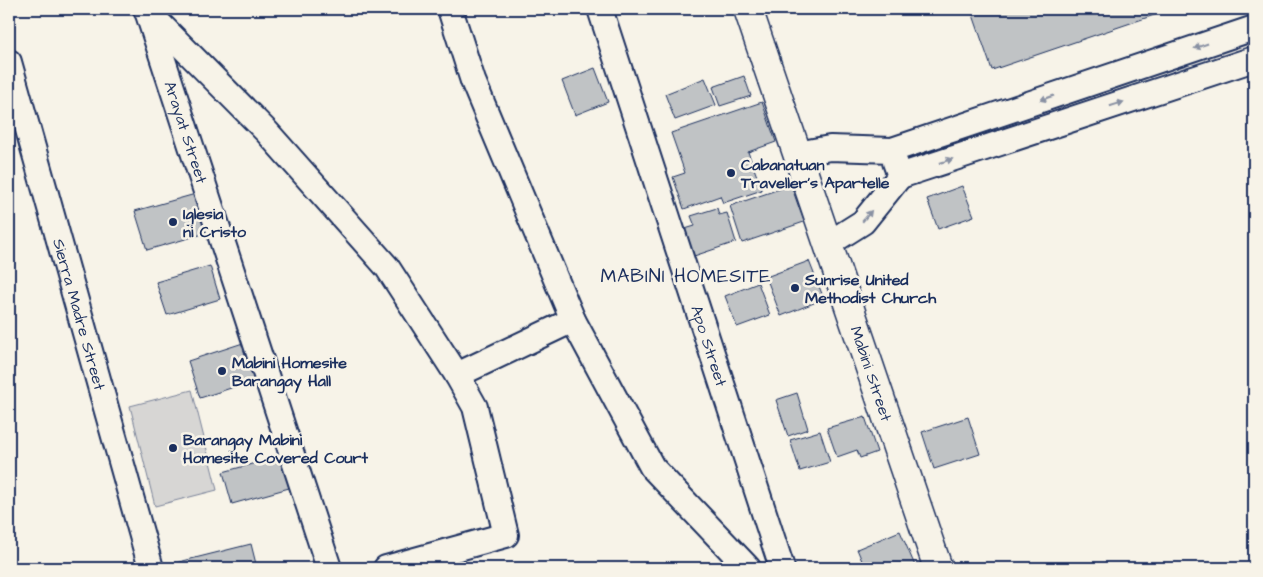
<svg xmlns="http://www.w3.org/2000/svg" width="1263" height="577" font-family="'Architects Daughter',sans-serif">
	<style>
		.green { fill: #d7d6d4; stroke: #798299 }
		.building { fill: #c0c3c5; stroke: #1b2f5e }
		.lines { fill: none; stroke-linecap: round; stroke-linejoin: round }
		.minor-casing { stroke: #1b2f5e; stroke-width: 28 }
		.secondary-casing { stroke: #1b2f5e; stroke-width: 31 }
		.minor { stroke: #f7f3e8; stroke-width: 24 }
		.secondary { stroke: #f7f3e8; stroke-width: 28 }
		.oneway { fill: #8991a3 }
		.poi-dot { fill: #1b2f5e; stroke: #f7f3e8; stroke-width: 2 }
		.labels { text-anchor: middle; stroke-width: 5; stroke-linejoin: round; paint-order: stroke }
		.street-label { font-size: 16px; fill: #1b2f5e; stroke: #f7f3e8 }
		.poi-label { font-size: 16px; font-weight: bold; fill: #1b2f5e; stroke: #f7f3e8; text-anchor: start }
		.quarter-label { font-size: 19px; letter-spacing: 1px; fill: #1b2f5e; stroke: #f7f3e8 }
	</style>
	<rect width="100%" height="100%" fill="#f7f3e8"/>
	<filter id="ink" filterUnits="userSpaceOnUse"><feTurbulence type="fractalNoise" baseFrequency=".02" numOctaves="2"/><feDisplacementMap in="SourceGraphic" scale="10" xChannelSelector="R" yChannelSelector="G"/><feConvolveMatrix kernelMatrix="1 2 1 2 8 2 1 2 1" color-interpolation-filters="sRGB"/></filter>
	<g filter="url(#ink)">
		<path class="green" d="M 192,390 L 217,490 L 155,506 L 130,406 Z"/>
		<path class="building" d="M 971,9 L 1172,9 L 992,70 Z
			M 595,68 L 608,102 L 575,115 L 562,81 Z
			M 744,76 L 751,96 L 720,106 L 713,87 Z
			M 705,78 L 716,105 L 675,120 L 665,94 Z
			M 762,102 L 776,142 L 748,152 L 762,190 L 723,203 L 720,196 L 684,209 L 673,177 L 685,173 L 671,133 Z
			M 791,185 L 804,222 L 742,243 L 730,206 Z
			M 962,186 L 974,216 L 938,229 L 927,199 Z
			M 199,193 L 210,232 L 147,250 L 135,211 Z
			M 717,208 L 719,215 L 727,213 L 736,242 L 694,256 L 685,229 L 695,226 L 691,216 Z
			M 809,261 L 824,299 L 781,316 L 766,277 Z
			M 210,266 L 220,299 L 167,315 L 156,282 Z
			M 758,283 L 770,315 L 737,327 L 725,296 Z
			M 243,343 L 256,380 L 200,398 L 188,361 Z
			M 797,393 L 808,429 L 788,436 L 776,400 Z
			M 865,417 L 877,452 L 860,458 L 857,450 L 837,457 L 827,428 Z
			M 968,417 L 980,454 L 934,469 L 922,432 Z
			M 820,431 L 830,462 L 800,471 L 790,440 Z
			M 281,456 L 289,488 L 232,504 L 223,472 Z
			M 900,531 L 916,568 L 865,568 L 857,549 Z
			M 251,544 L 257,568 L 172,568 L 171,564 Z"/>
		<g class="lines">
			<defs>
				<g id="minor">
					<path d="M 450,9 L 473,81 L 573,320 L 652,467 L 748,568"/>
					<path id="s1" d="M 600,9 L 782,568"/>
					<path d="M 146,10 L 267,132 L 387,267 L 457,375 L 475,407 L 506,535 L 386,568"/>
					<path id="s2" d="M 148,14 L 329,568"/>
					<path id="s3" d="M 9,62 L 151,568"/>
					<path d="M 797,154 L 830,148 L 892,150 L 1254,28"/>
					<path d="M 900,176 L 1254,59"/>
					<path d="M 828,244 L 863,222 L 900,176 L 895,162"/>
					<path d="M 457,375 L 573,320"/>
				</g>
				<g id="secondary">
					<path id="s4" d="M 748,9 L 938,568"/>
				</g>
			</defs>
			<use href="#minor" class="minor-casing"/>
			<use href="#secondary" class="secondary-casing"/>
			<use href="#minor" class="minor"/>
			<use href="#secondary" class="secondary"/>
		</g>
		<defs><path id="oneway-solid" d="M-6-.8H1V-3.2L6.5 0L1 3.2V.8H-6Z" transform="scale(1.25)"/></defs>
		<g class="oneway">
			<use href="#oneway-solid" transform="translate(1201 46) rotate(161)"/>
			<use href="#oneway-solid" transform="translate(1047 98) rotate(161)"/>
			<use href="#oneway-solid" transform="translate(1117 104) rotate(-18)"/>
			<use href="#oneway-solid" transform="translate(946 161) rotate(-18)"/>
			<use href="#oneway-solid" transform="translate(867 216) rotate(-50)"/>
		</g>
	</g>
	<g class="poi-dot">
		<circle cx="731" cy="173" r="5"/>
		<circle cx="173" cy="222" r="5"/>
		<circle cx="795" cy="288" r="5"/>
		<circle cx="222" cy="371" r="5"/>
		<circle cx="173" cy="448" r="5"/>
	</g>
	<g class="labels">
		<g class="street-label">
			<text dy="6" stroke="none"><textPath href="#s2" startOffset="124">Arayat Street</textPath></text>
			<text dy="6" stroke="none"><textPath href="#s3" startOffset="262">Sierra Madre Street</textPath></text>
			<text dy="6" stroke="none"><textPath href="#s1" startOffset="354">Apo Street</textPath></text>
			<text dy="6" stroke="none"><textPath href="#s4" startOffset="385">Mabini Street</textPath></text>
		</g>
		<g class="poi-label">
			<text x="741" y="170">Cabanatuan<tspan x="741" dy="18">Traveller's Apartelle</tspan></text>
			<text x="183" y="219">Iglesia<tspan x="183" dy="18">ni Cristo</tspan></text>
			<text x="805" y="285">Sunrise United<tspan x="805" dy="18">Methodist Church</tspan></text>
			<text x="232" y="368">Mabini Homesite<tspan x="232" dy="18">Barangay Hall</tspan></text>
			<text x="183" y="445">Barangay Mabini<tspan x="183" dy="18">Homesite Covered Court</tspan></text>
		</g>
		<g class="quarter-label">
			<text x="686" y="282">MABINI HOMESITE</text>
		</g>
	</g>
	<rect width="1263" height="577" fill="none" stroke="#f7f3e8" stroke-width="30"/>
	<rect x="15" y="15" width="1233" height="547" fill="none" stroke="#1b2f5e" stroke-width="2" filter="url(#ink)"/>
</svg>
